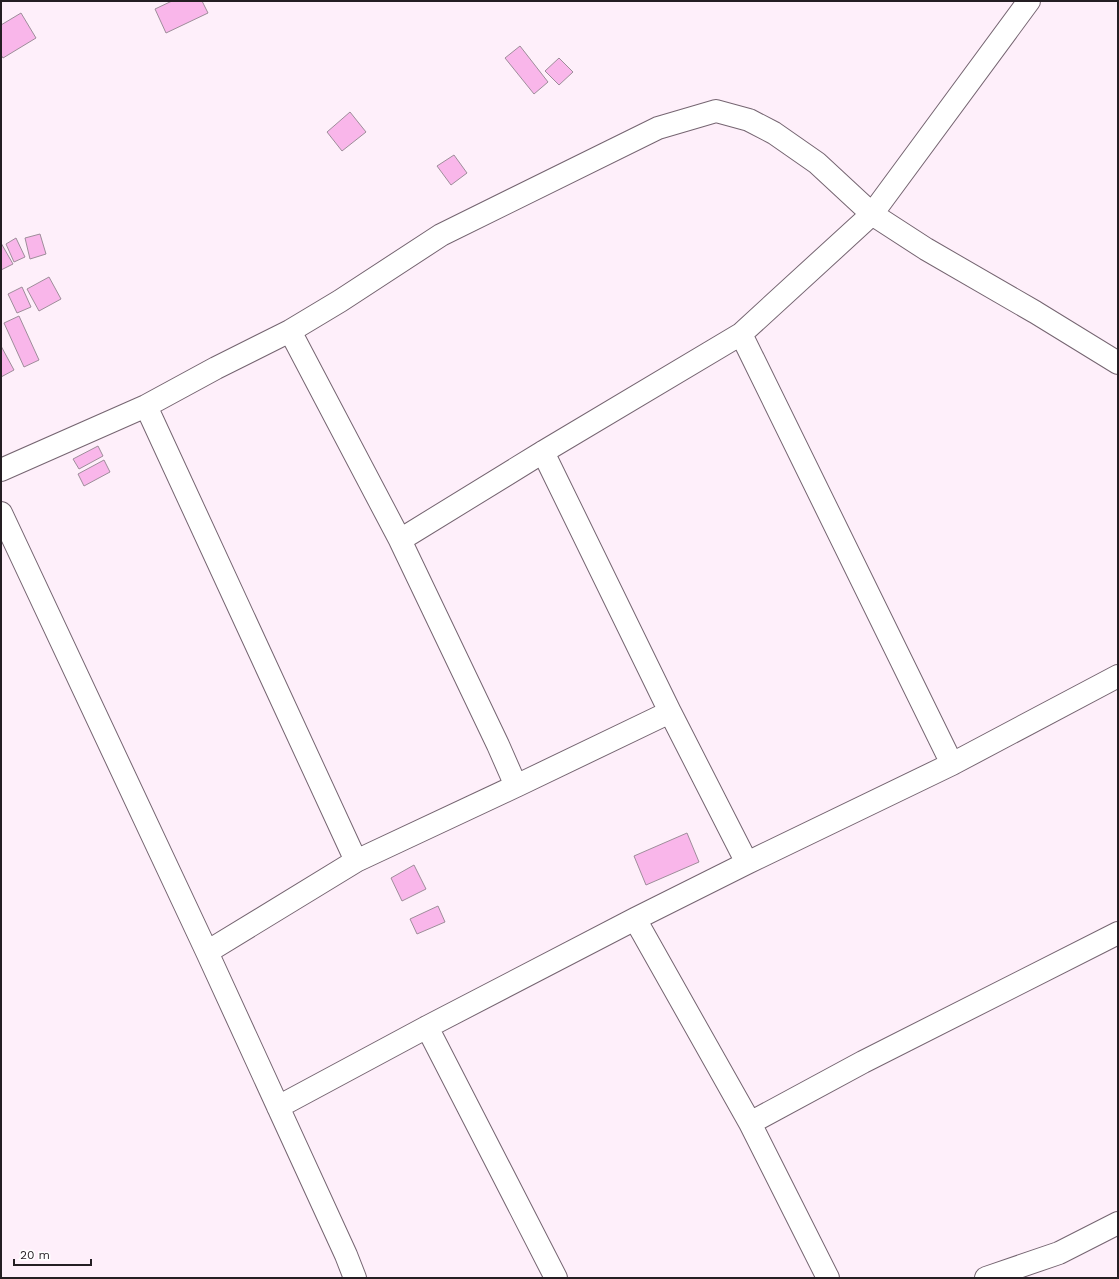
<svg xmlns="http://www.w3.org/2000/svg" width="1119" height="1279" font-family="'Work Sans',sans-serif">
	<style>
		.building { fill: #f9b6ea; stroke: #9e8d9a }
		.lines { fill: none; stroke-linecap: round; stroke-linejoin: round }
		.minor-casing { stroke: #756571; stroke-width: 24 }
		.minor { stroke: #fff; stroke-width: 22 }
	</style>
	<rect width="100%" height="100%" fill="#feeffa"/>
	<path class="building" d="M 172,1 L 202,1 L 208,13 L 166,33 L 155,9 Z
		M 21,13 L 36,38 L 3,58 L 1,55 L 1,25 Z
		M 520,46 L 548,82 L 534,94 L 505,58 Z
		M 559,58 L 573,72 L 559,85 L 545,71 Z
		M 350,112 L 366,132 L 342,151 L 327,132 Z
		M 454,155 L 467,173 L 451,185 L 437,166 Z
		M 40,234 L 46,254 L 30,259 L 25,238 Z
		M 16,238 L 25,257 L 14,262 L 6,244 Z
		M 1,243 L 13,264 L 1,270 Z
		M 49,277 L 61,299 L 39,311 L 27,289 Z
		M 22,287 L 31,307 L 17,313 L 8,294 Z
		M 19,316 L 39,360 L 24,367 L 4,323 Z
		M 1,346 L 14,370 L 1,377 Z
		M 98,446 L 103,456 L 79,469 L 73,459 Z
		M 104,460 L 110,472 L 84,486 L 78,474 Z
		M 687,833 L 699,862 L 646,885 L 634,856 Z
		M 414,865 L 426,889 L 402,901 L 391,878 Z
		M 438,906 L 445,922 L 417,934 L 410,919 Z"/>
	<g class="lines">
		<defs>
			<path id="minor" d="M 146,406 L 356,861
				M 1,470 L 146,406 L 216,368 L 290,331 L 340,301 L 441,235 L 658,128 L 716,111 L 749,120 L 774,133 L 817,163 L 872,214 L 926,249 L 1035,312 L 1118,363
				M 1,513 L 207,952 L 346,1255 L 355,1278
				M 400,540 L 543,452 L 741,334
				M 670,712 L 747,863
				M 952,764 L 741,334 L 872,214 L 1029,1
				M 516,786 L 670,712 L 543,452
				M 635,919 L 750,1123 L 863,1062 L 1118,933
				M 207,952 L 356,861 L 516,786 L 498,745 L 400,540 L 290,331
				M 427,1027 L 556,1278
				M 278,1107 L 427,1027 L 635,919 L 747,863 L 952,764 L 1118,676
				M 750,1123 L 828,1278
				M 986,1278 L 1059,1253 L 1118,1223"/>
		</defs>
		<use href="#minor" class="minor-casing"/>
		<use href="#minor" class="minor"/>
	</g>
	<rect width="1119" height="1279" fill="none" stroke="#241e23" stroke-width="4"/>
	<path d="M14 1259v6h77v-6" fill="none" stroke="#241e23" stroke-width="2"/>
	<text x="20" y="1259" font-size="12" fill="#241e23" stroke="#ffffff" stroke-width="3" paint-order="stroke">20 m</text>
</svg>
